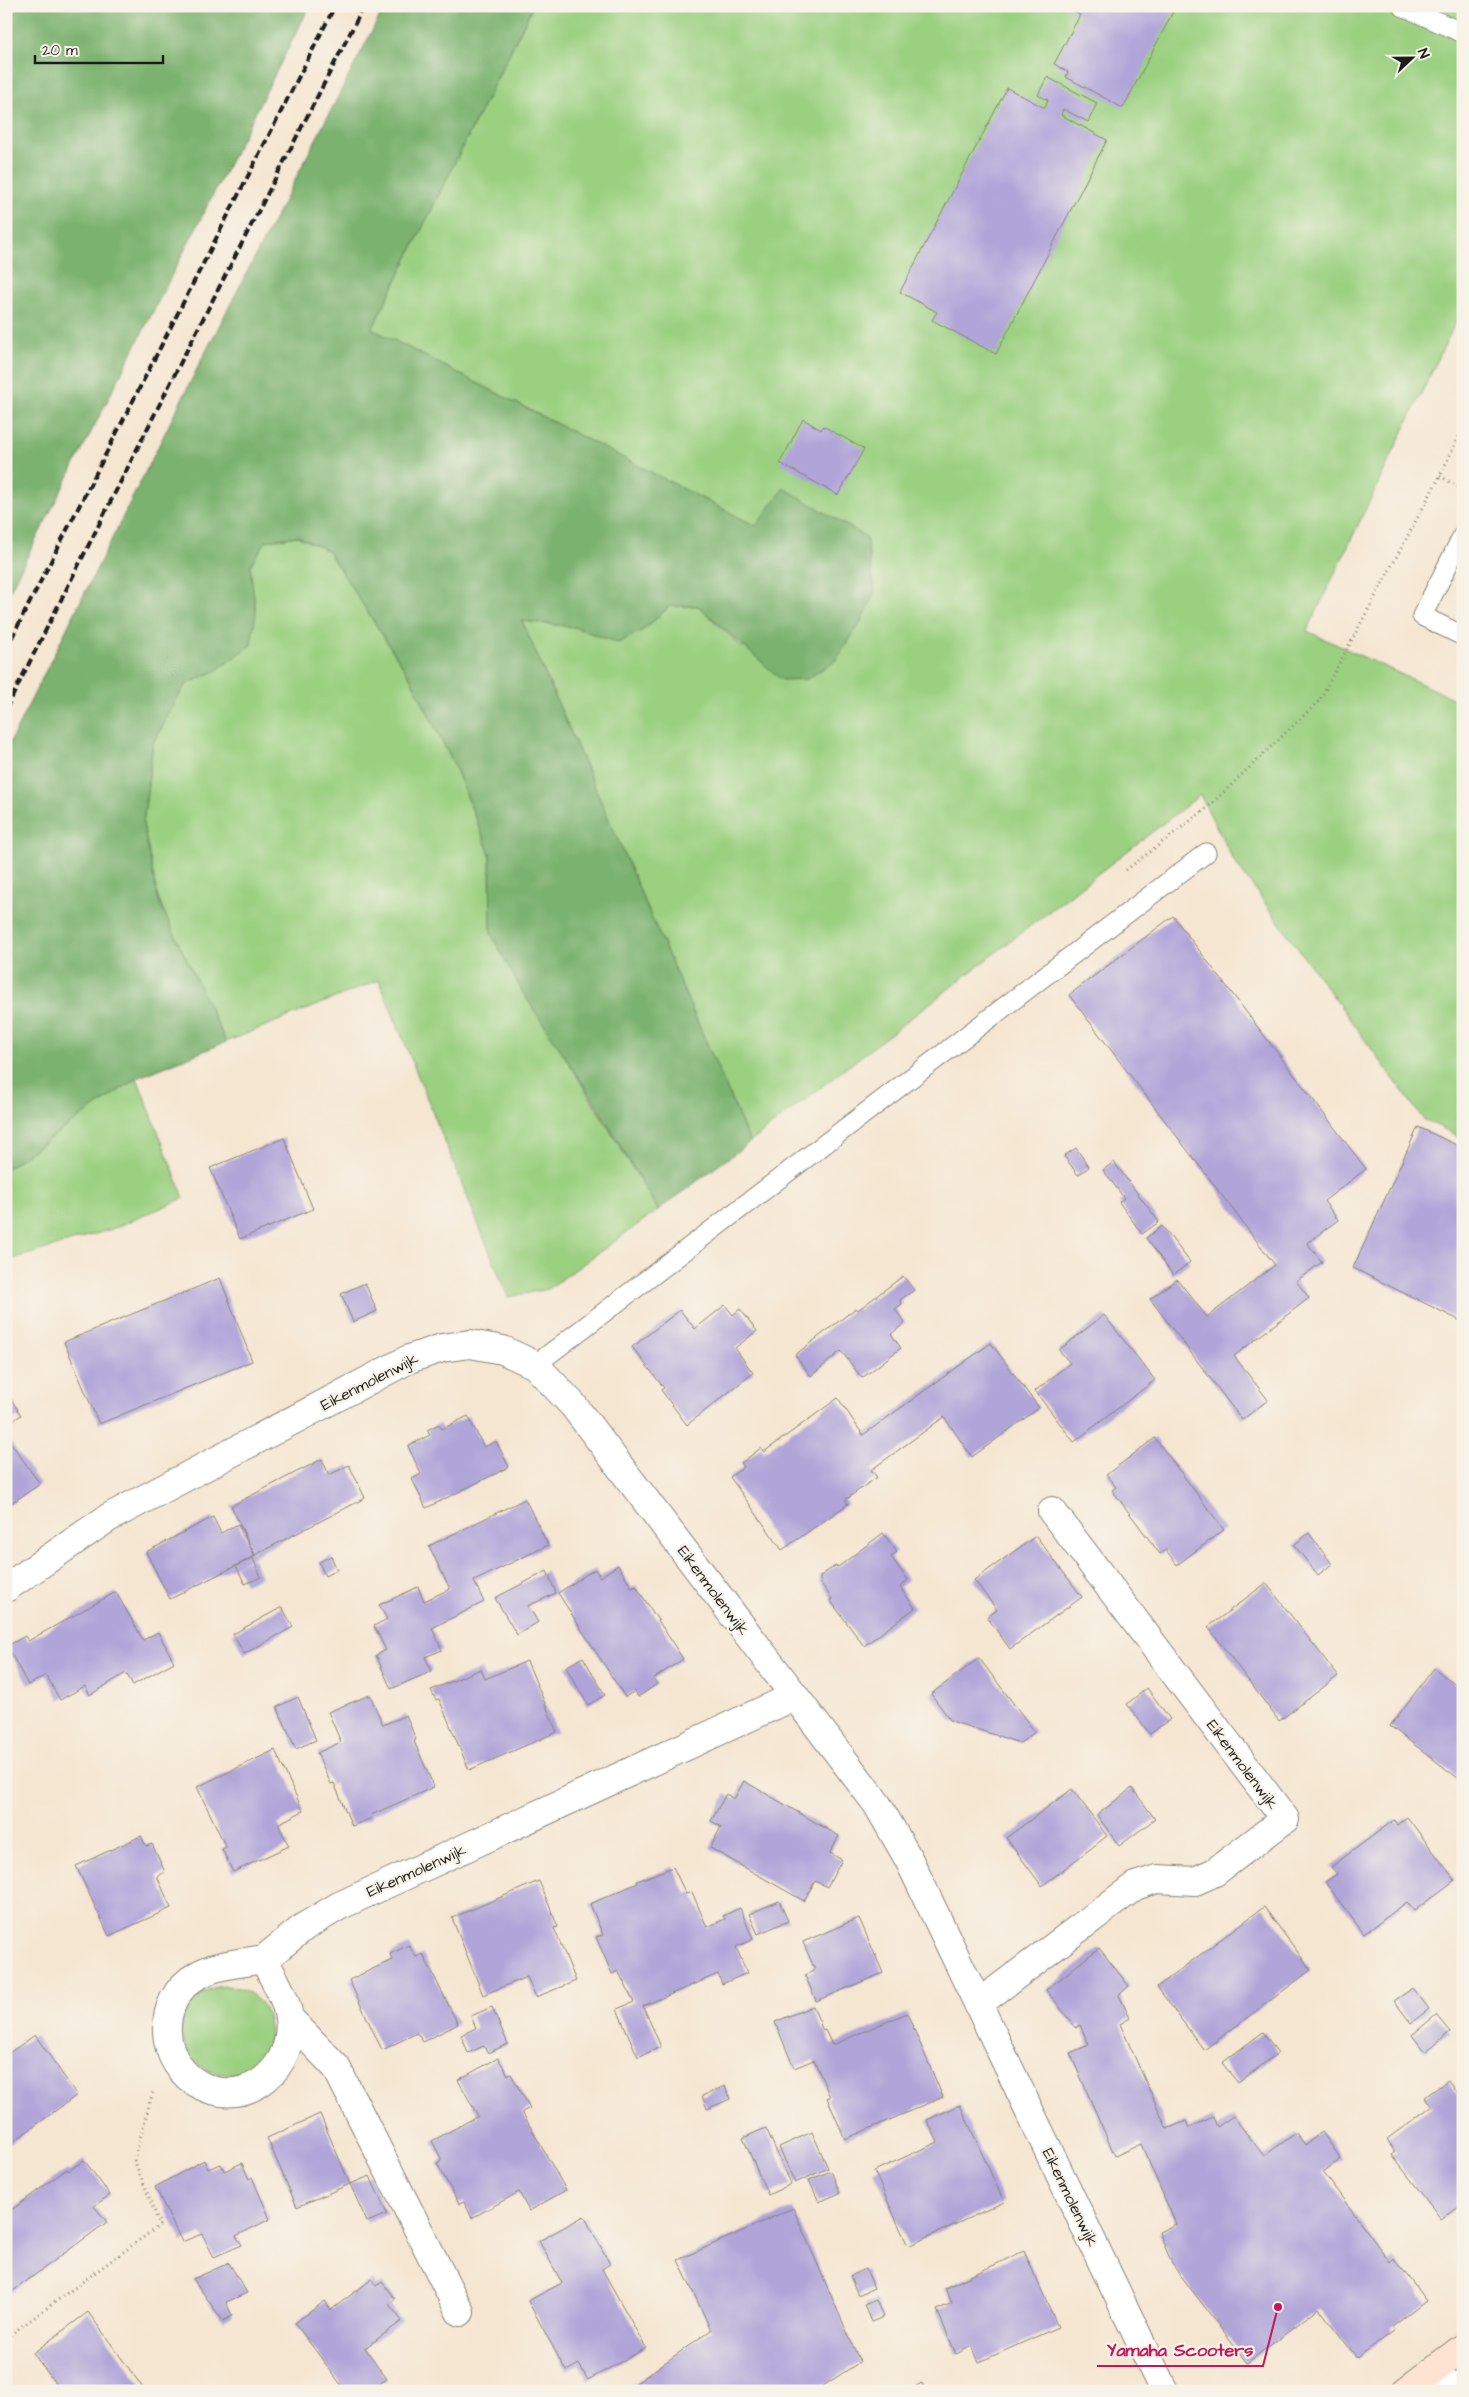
<svg xmlns="http://www.w3.org/2000/svg" width="1469" height="2397" font-family="'Architects Daughter',sans-serif">
	<style>
		.green { fill: #9bd081; stroke: #5c764e }
		.forest { fill: #7cb26f; stroke: #4c6746 }
		.building { fill: #b0a4d9 }
		.lines { fill: none; stroke-linecap: round; stroke-linejoin: round }
		.lane-casing { stroke: #888176; stroke-width: 21 }
		.street-casing { stroke: #888176; stroke-width: 30 }
		.secondary-casing { stroke: #888176; stroke-width: 30 }
		.path { stroke: #888176; stroke-width: 3; stroke-dasharray: 1 4; stroke-linecap: butt }
		.lane { stroke: #fff; stroke-width: 19 }
		.street { stroke: #fff; stroke-width: 28 }
		.secondary { stroke: #fee3d2; stroke-width: 28 }
		.rail { stroke: #1c1c1c; stroke-width: 4; stroke-dasharray: 8 4; stroke-linecap: butt }
		.labels { text-anchor: middle; stroke-width: 4.5; stroke-linejoin: round; paint-order: stroke }
		.street-label { font-size: 16px; fill: #1c1c1c; stroke: #f7f3e8 }
		.leader { fill: none; stroke: #c2185b; stroke-width: 2 }
		.callout-dot { fill: #c2185b; stroke: #f7f3e8; stroke-width: 2 }
		.callout-label { font-size: 18px; text-anchor: middle; font-weight: bold; fill: #c2185b; stroke: #f7f3e8; stroke-width: 4.5; stroke-linejoin: round; paint-order: stroke }
	</style>
	<rect width="100%" height="100%" fill="#f7f3e8"/>
	<filter id="ink" filterUnits="userSpaceOnUse"><feTurbulence type="fractalNoise" baseFrequency=".02" numOctaves="2"/><feDisplacementMap in="SourceGraphic" scale="10" xChannelSelector="R" yChannelSelector="G"/><feConvolveMatrix kernelMatrix="1 2 1 2 8 2 1 2 1" color-interpolation-filters="sRGB"/></filter>
	<filter id="wash" filterUnits="userSpaceOnUse"><feTurbulence type="fractalNoise" baseFrequency=".0096" numOctaves="4" result="noise"/><feDisplacementMap in="SourceGraphic" scale="20" xChannelSelector="R" yChannelSelector="G"/><feGaussianBlur stdDeviation="1.12" result="paint"/><feColorMatrix in="noise" values="0 0 0 0 0 0 0 0 0 0 0 0 0 0 0 0 0 1.4 0 .05"/><feComposite in="paint" operator="in"/></filter>
	<g filter="url(#wash)">
		<rect width="100%" height="100%" fill="#f5e6d1"/>
		<path class="green" d="M 533,6 L 1463,6 L 1463,307 L 1307,631 L 1463,703 L 1463,1138 L 1423,1119 L 1234,861 L 1200,795 L 750,1142 L 522,621 L 574,627 L 618,643 L 643,630 L 670,606 L 698,606 L 742,647 L 860,624 L 874,592 L 866,537 L 756,526 L 372,329 Z
			M 297,536 L 328,551 L 411,679 L 456,769 L 490,854 L 491,934 L 658,1210 L 548,1289 L 508,1297 L 379,980 L 226,1042 L 158,899 L 143,824 L 153,743 L 185,685 L 217,670 L 256,613 L 249,566 L 266,541 Z
			M 137,1078 L 184,1198 L 112,1229 L 6,1261 L 6,1169 Z
			M182 2030a44 44 0 1 1 88 0a44 44 0 1 1-88 0Z"/>
		<path class="forest" d="M 19,6 L 310,6 L 6,598 L 6,25 Z
			M 385,6 L 533,6 L 372,329 L 756,526 L 784,488 L 866,537 L 875,592 L 860,624 L 836,660 L 807,679 L 782,680 L 698,606 L 670,606 L 643,630 L 618,643 L 574,627 L 522,621 L 750,1142 L 658,1210 L 592,1098 L 523,993 L 491,934 L 490,854 L 456,769 L 411,679 L 328,551 L 297,536 L 266,541 L 250,566 L 256,613 L 251,645 L 217,670 L 185,685 L 153,743 L 143,824 L 158,899 L 226,1042 L 137,1078 L 6,1169 L 6,750 L 203,357 Z"/>
		<g id="blocks">
			<path class="building" d="M 1063,6 L 1176,6 L 1123,108 L 1066,77 L 1068,72 L 1054,64 L 1080,15 Z
				M 1047,77 L 1097,103 L 1088,122 L 1063,109 L 1061,115 L 1107,140 L 996,354 L 932,320 L 937,312 L 900,292 L 1007,88 L 1045,108 L 1048,100 L 1038,95 Z
				M 803,419 L 821,430 L 823,426 L 864,449 L 838,495 L 780,463 Z
				M 1173,916 L 1366,1169 L 1324,1201 L 1338,1220 L 1307,1243 L 1322,1262 L 1296,1281 L 1309,1298 L 1234,1356 L 1268,1400 L 1242,1420 L 1150,1299 L 1177,1279 L 1207,1317 L 1275,1265 L 1069,995 Z
				M 1418,1127 L 1463,1148 L 1463,1322 L 1353,1268 Z
				M 284,1138 L 313,1209 L 240,1239 L 210,1168 Z
				M 1076,1148 L 1089,1167 L 1078,1175 L 1064,1156 Z
				M 1114,1162 L 1159,1222 L 1142,1234 L 1119,1202 L 1124,1198 L 1103,1170 Z
				M 1162,1226 L 1190,1262 L 1173,1275 L 1146,1238 Z
				M 903,1276 L 914,1290 L 900,1300 L 902,1304 L 895,1309 L 905,1323 L 891,1334 L 901,1348 L 862,1378 L 841,1351 L 811,1376 L 795,1355 L 856,1308 L 858,1310 Z
				M 220,1278 L 252,1361 L 99,1424 L 64,1342 Z
				M 365,1283 L 377,1311 L 353,1322 L 341,1294 Z
				M 725,1305 L 733,1315 L 740,1309 L 757,1331 L 735,1348 L 753,1373 L 687,1425 L 661,1390 L 664,1388 L 632,1347 L 680,1310 L 695,1329 Z
				M 1104,1315 L 1155,1380 L 1074,1442 L 1035,1391 L 1070,1363 L 1059,1350 Z
				M 991,1343 L 1039,1408 L 972,1457 L 944,1417 L 871,1470 L 877,1477 L 845,1500 L 848,1504 L 782,1550 L 730,1477 L 744,1467 L 741,1463 L 761,1448 L 764,1452 L 838,1398 L 863,1435 Z
				M 6,1391 L 21,1415 L 6,1426 Z
				M 468,1416 L 484,1447 L 496,1441 L 509,1467 L 426,1508 L 412,1479 L 421,1474 L 408,1446 L 430,1435 L 427,1430 L 439,1424 L 442,1429 Z
				M 6,1436 L 40,1484 L 6,1507 Z
				M 1155,1438 L 1224,1530 L 1177,1565 L 1166,1550 L 1160,1554 L 1112,1490 L 1116,1487 L 1106,1475 Z
				M 322,1459 L 329,1475 L 349,1465 L 365,1498 L 255,1555 L 231,1506 Z
				M 525,1499 L 548,1545 L 474,1581 L 484,1602 L 432,1628 L 442,1650 L 425,1657 L 432,1671 L 391,1689 L 376,1655 L 386,1650 L 374,1626 L 387,1619 L 379,1605 L 418,1587 L 424,1601 L 450,1589 L 429,1546 Z
				M 213,1517 L 221,1533 L 238,1524 L 255,1556 L 170,1599 L 146,1552 Z
				M 883,1533 L 897,1552 L 891,1557 L 908,1580 L 900,1587 L 915,1608 L 864,1646 L 830,1600 L 832,1599 L 820,1582 L 820,1576 L 835,1566 L 838,1567 Z
				M 1309,1533 L 1332,1564 L 1318,1575 L 1294,1545 Z
				M 1036,1536 L 1082,1597 L 1010,1649 L 987,1617 L 997,1610 L 974,1580 Z
				M 331,1556 L 337,1570 L 325,1576 L 319,1562 Z
				M 253,1558 L 261,1577 L 245,1584 L 236,1566 Z
				M 618,1565 L 632,1588 L 636,1586 L 683,1659 L 653,1679 L 657,1684 L 638,1697 L 635,1691 L 625,1697 L 558,1593 L 595,1569 L 600,1577 Z
				M 547,1571 L 556,1593 L 528,1606 L 538,1622 L 517,1635 L 495,1598 Z
				M 1266,1583 L 1338,1676 L 1279,1721 L 1208,1627 Z
				M 116,1592 L 143,1640 L 158,1632 L 174,1662 L 133,1685 L 126,1673 L 90,1695 L 85,1686 L 60,1700 L 46,1675 L 28,1685 L 7,1646 L 25,1636 L 28,1641 Z
				M 282,1607 L 293,1627 L 244,1654 L 233,1634 Z
				M 583,1657 L 605,1695 L 588,1705 L 566,1667 Z
				M 979,1658 L 1035,1732 L 1020,1743 L 951,1721 L 931,1694 Z
				M 527,1661 L 557,1732 L 469,1770 L 439,1699 L 436,1700 L 431,1690 L 481,1669 L 485,1679 Z
				M 1434,1668 L 1463,1691 L 1463,1782 L 1390,1726 Z
				M 1147,1688 L 1170,1719 L 1150,1734 L 1127,1704 Z
				M 370,1695 L 383,1725 L 406,1715 L 416,1740 L 414,1741 L 434,1787 L 371,1815 L 372,1818 L 352,1826 L 334,1783 L 331,1784 L 317,1753 L 341,1742 L 328,1712 Z
				M 298,1697 L 316,1740 L 296,1749 L 277,1707 Z
				M 275,1750 L 303,1811 L 278,1824 L 289,1846 L 233,1872 L 222,1849 L 226,1847 L 197,1787 Z
				M 744,1781 L 839,1836 L 830,1853 L 842,1860 L 827,1887 L 815,1881 L 804,1901 L 710,1848 L 721,1827 L 711,1821 L 726,1794 L 734,1799 Z
				M 1132,1788 L 1155,1819 L 1119,1846 L 1097,1815 Z
				M 1072,1789 L 1107,1836 L 1042,1886 L 1006,1838 Z
				M 1407,1817 L 1455,1880 L 1414,1911 L 1407,1902 L 1364,1934 L 1325,1882 L 1337,1874 L 1331,1867 L 1394,1820 L 1397,1825 Z
				M 141,1836 L 146,1846 L 152,1844 L 165,1872 L 157,1876 L 171,1908 L 109,1936 L 76,1866 Z
				M 673,1867 L 686,1894 L 692,1892 L 707,1927 L 725,1919 L 723,1916 L 740,1908 L 753,1939 L 736,1947 L 747,1973 L 722,1984 L 718,1974 L 643,2006 L 661,2047 L 638,2057 L 617,2009 L 634,2002 L 618,1971 L 612,1974 L 596,1937 L 603,1935 L 590,1904 L 638,1883 L 637,1881 Z
				M 539,1881 L 558,1927 L 554,1928 L 576,1981 L 536,1997 L 527,1977 L 483,1995 L 452,1918 Z
				M 779,1901 L 788,1921 L 758,1934 L 749,1914 Z
				M 1264,1907 L 1311,1970 L 1204,2050 L 1157,1987 Z
				M 859,1918 L 883,1973 L 816,2001 L 805,1975 L 815,1970 L 803,1942 Z
				M 409,1945 L 416,1957 L 423,1954 L 458,2024 L 423,2042 L 417,2033 L 382,2050 L 349,1980 L 392,1960 L 390,1954 Z
				M 1099,1948 L 1129,1986 L 1119,1995 L 1130,2018 L 1120,2024 L 1167,2129 L 1186,2121 L 1189,2128 L 1213,2117 L 1217,2127 L 1233,2116 L 1264,2156 L 1296,2133 L 1305,2145 L 1322,2132 L 1341,2159 L 1323,2172 L 1390,2262 L 1394,2258 L 1426,2301 L 1392,2327 L 1394,2330 L 1357,2358 L 1319,2308 L 1247,2363 L 1172,2264 L 1159,2232 L 1176,2224 L 1141,2144 L 1115,2156 L 1070,2053 L 1089,2045 L 1080,2025 L 1076,2028 L 1046,1990 Z
				M 1413,1988 L 1429,2009 L 1411,2023 L 1394,2001 Z
				M 813,2006 L 823,2031 L 825,2030 L 832,2045 L 907,2013 L 943,2097 L 845,2139 L 827,2098 L 830,2097 L 814,2060 L 794,2068 L 775,2022 Z
				M 492,2007 L 508,2044 L 488,2053 L 484,2046 L 468,2053 L 461,2035 L 476,2028 L 471,2016 Z
				M 1436,2015 L 1450,2032 L 1425,2052 L 1412,2035 Z
				M 1263,2032 L 1278,2053 L 1238,2083 L 1222,2063 Z
				M 35,2035 L 77,2095 L 6,2147 L 6,2055 Z
				M 498,2058 L 508,2075 L 511,2074 L 530,2108 L 522,2112 L 566,2190 L 529,2211 L 519,2192 L 472,2218 L 464,2202 L 459,2204 L 447,2182 L 437,2163 L 442,2160 L 432,2141 L 478,2116 L 458,2080 Z
				M 1448,2080 L 1463,2101 L 1463,2203 L 1441,2219 L 1392,2155 L 1396,2152 L 1387,2139 L 1432,2106 L 1425,2097 Z
				M 725,2086 L 730,2099 L 707,2109 L 702,2096 Z
				M 960,2105 L 1004,2202 L 908,2246 L 874,2171 L 938,2142 L 927,2120 Z
				M 320,2114 L 350,2184 L 297,2207 L 267,2138 Z
				M 766,2128 L 791,2184 L 768,2195 L 743,2138 Z
				M 812,2132 L 828,2168 L 795,2183 L 779,2147 Z
				M 84,2160 L 110,2195 L 94,2206 L 107,2222 L 6,2296 L 6,2214 L 67,2169 L 69,2171 Z
				M 204,2160 L 208,2169 L 221,2164 L 224,2171 L 242,2163 L 249,2179 L 252,2177 L 270,2219 L 236,2236 L 242,2245 L 214,2257 L 202,2234 L 182,2242 L 155,2187 Z
				M 831,2171 L 840,2193 L 819,2202 L 809,2180 Z
				M 370,2176 L 387,2214 L 367,2222 L 350,2184 Z
				M 793,2208 L 860,2362 L 815,2391 L 625,2391 L 711,2330 L 678,2260 Z
				M 584,2216 L 610,2264 L 602,2269 L 646,2348 L 588,2380 L 579,2364 L 566,2371 L 528,2301 L 562,2283 L 539,2241 Z
				M 1024,2251 L 1058,2327 L 979,2362 L 972,2346 L 956,2354 L 937,2310 L 952,2303 L 945,2288 Z
				M 229,2263 L 247,2293 L 226,2302 L 232,2316 L 223,2321 L 193,2279 Z
				M 866,2269 L 874,2288 L 858,2295 L 850,2276 Z
				M 372,2279 L 376,2286 L 382,2282 L 395,2299 L 389,2304 L 402,2321 L 365,2348 L 387,2379 L 370,2391 L 335,2391 L 342,2386 L 295,2323 L 325,2301 L 331,2310 Z
				M 876,2300 L 883,2317 L 871,2322 L 864,2305 Z
				M 88,2312 L 143,2388 L 140,2391 L 61,2391 L 33,2353 Z
				M 922,2383 L 926,2391 L 907,2391 Z"/>
		</g>
	</g>
	<g filter="url(#ink)">
		<use href="#blocks" fill-opacity="0" stroke="#888176" stroke-width="1"/>
		<g class="lines">
			<defs>
				<path id="lane" d="M 1402,6 L 1463,33
					M 1463,535 L 1422,616 L 1463,636
					M 535,1365 L 1206,853"/>
				<path id="street" d="M 6,1588 L 108,1518 L 409,1359 L 442,1348 L 470,1344 L 503,1350 L 535,1365 L 573,1405 L 877,1804 L 908,1858 L 1164,2391
					M 264,1959 L 304,1927 L 339,1906 L 795,1696
					M 264,1959 C 273,1978 286,1997 289,2018 C 296,2066 248,2109 202,2086 C 158,2065 154,1999 198,1975 C 217,1964 242,1963 264,1959 Z
					M 978,2004 L 1135,1886 L 1157,1879 L 1195,1881 L 1215,1872 L 1285,1819 L 1052,1511
					M 289,2018 L 336,2067 L 460,2312
					M 1429,2374 L 1460,2391"/>
				<path id="secondary" d="M 1406,2391 L 1463,2348"/>
			</defs>
			<use href="#lane" class="lane-casing"/>
			<use href="#street" class="street-casing"/>
			<use href="#secondary" class="secondary-casing"/>
			<path class="path" d="M 1440,476 L 1463,490
				M 1126,870 L 1207,808 L 1319,701 L 1440,476 L 1463,427
				M 6,2338 L 160,2225 L 134,2160 L 153,2091"/>
			<use href="#lane" class="lane"/>
			<use href="#street" class="street"/>
			<use href="#secondary" class="secondary"/>
			<path class="rail" d="M 6,649 L 335,6
				M 6,709 L 189,346 L 364,6"/>
		</g>
	</g>
	<g class="labels">
		<g class="street-label">
			<text transform="translate(369 1381) rotate(-27)" y="6">Eikenmolenwijk</text>
			<text transform="translate(714 1590) rotate(53)" y="6">Eikenmolenwijk</text>
			<text transform="translate(1243 1764) rotate(53)" y="6">Eikenmolenwijk</text>
			<text transform="translate(416 1870) rotate(-24)" y="6">Eikenmolenwijk</text>
			<text transform="translate(1071 2197) rotate(64)" y="6">Eikenmolenwijk</text>
		</g>
	</g>
	<path class="leader" d="M1278 2307L1263 2366H1097"/>
	<circle class="callout-dot" cx="1278" cy="2307" r="5"/>
	<g class="callout-label">
		<text x="1180" y="2356">Yamaha Scooters</text>
	</g>
	<rect width="1469" height="2397" fill="none" stroke="#f7f3e8" stroke-width="25"/>
	<g transform="translate(1412 58) rotate(68)" stroke="#f7f3e8" stroke-width="4" paint-order="stroke">
	<path d="M0-4L9 19L0 12L-9 19Z" fill="#1c1c1c"/>
	<text y="-8" font-size="14" font-weight="bold" text-anchor="middle" fill="#1c1c1c">N</text>
	</g>
	<path d="M35 55v8h128v-8" fill="none" stroke="#1c1c1c" stroke-width="2.5"/>
	<text x="42" y="55" font-size="15" fill="#1c1c1c" stroke="#f7f3e8" stroke-width="4" paint-order="stroke">20 m</text>
</svg>
